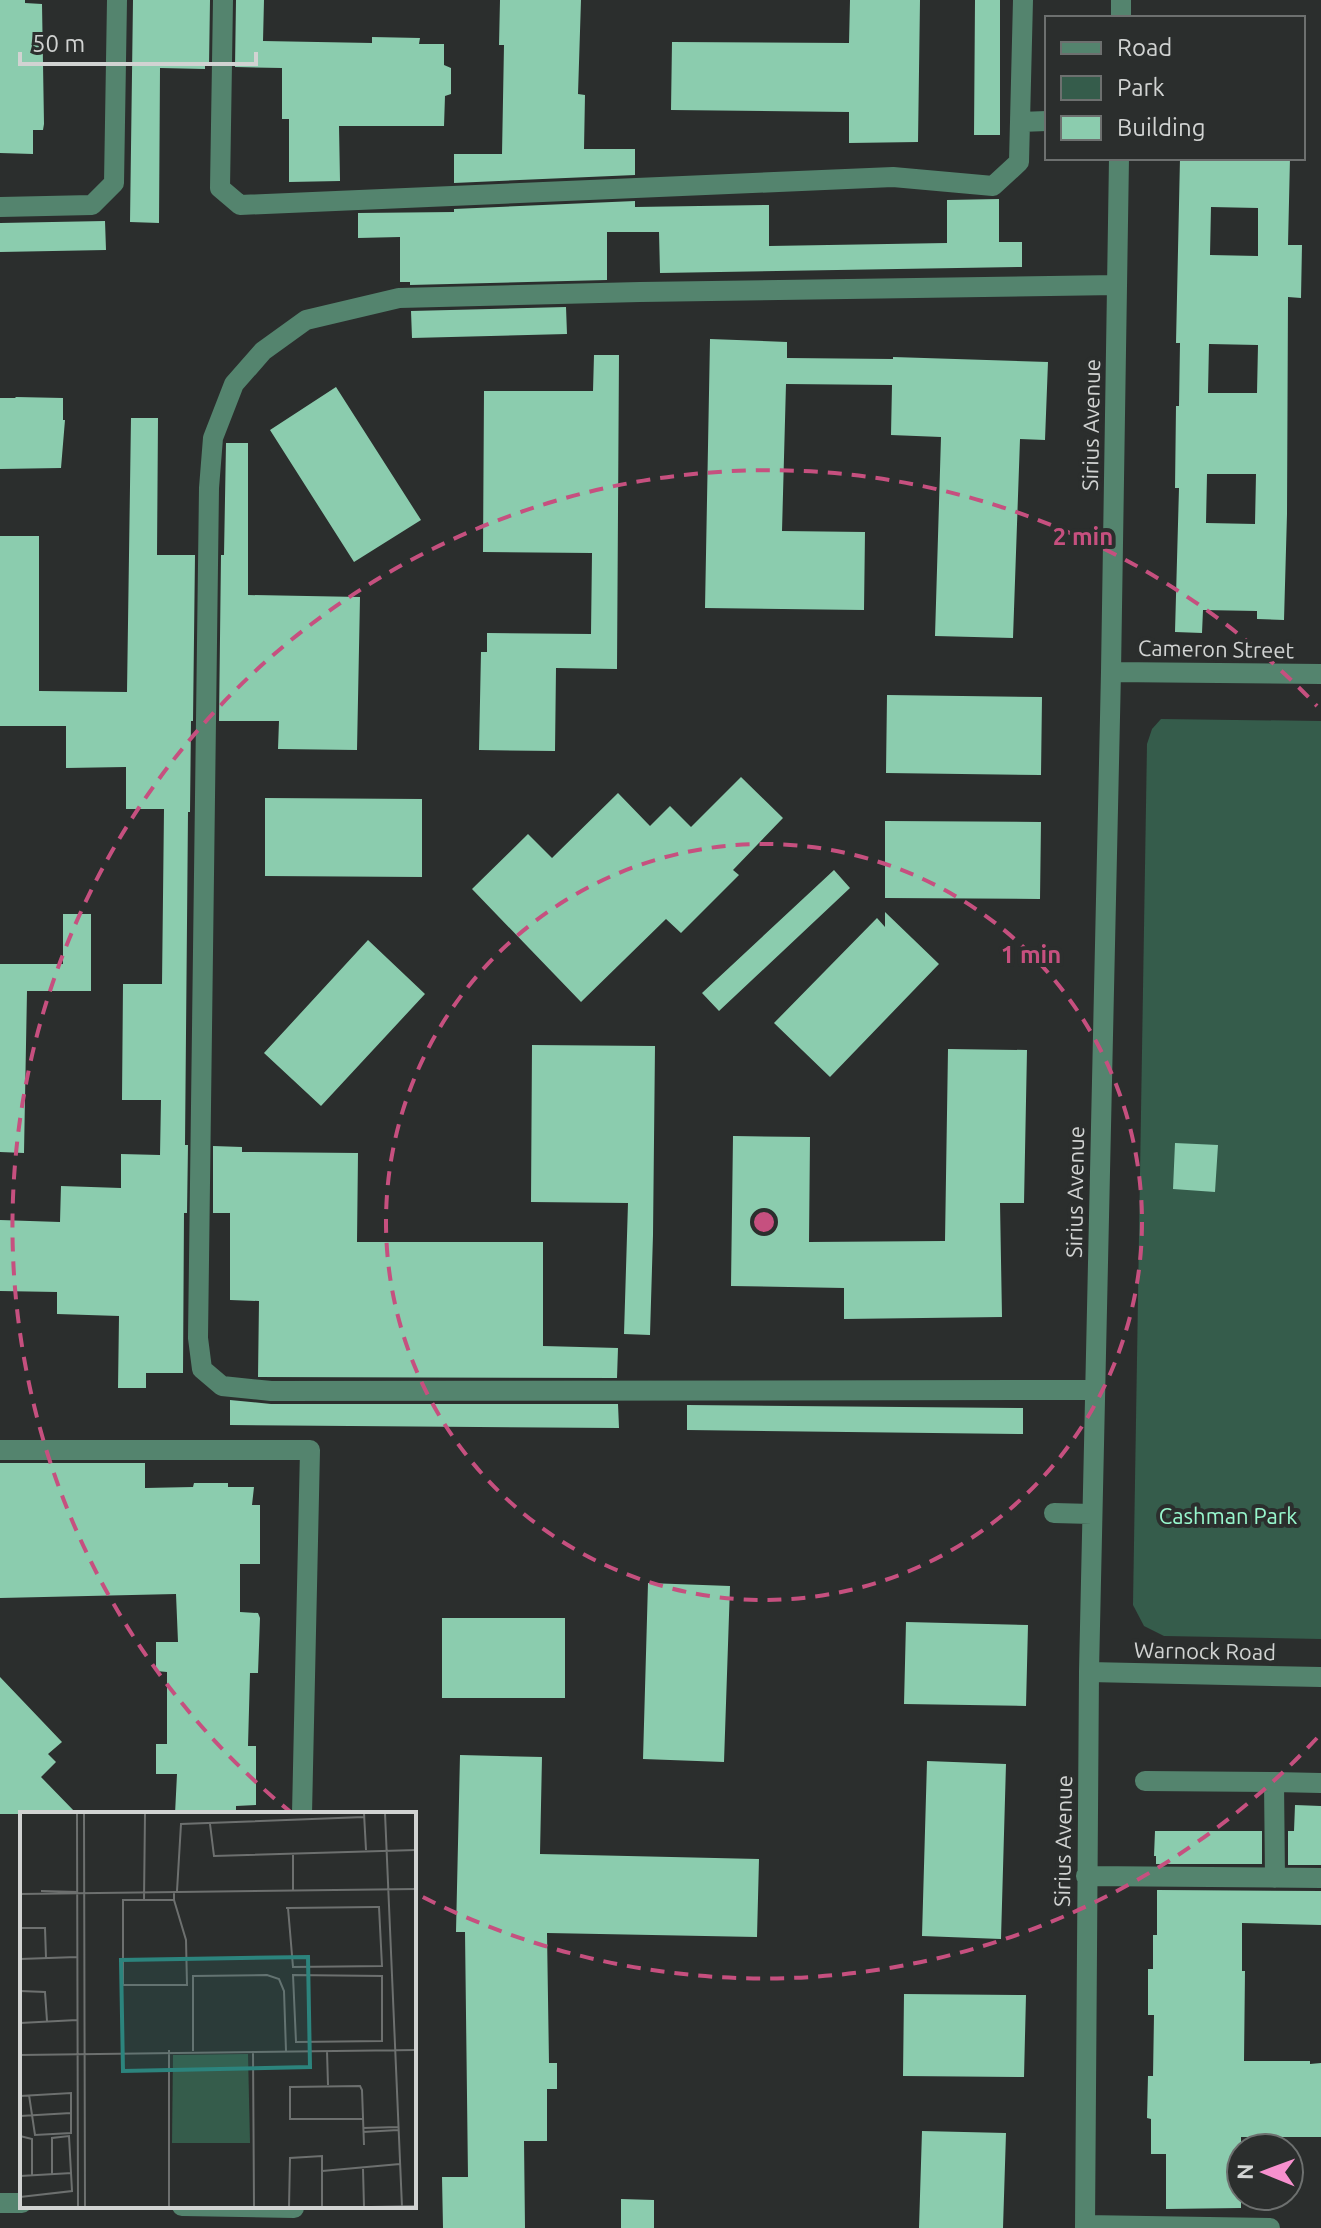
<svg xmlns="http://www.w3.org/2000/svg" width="1321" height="2228" font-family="Ubuntu,sans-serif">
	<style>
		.green { fill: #355c4b }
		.building { fill: #8bccae; fill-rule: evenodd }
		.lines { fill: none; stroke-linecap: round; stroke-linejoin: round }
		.minor { stroke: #54846e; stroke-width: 20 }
		.ring { fill: none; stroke: #c6507f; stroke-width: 4; stroke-dasharray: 14 10 }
		.labels { text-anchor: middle; stroke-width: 8; stroke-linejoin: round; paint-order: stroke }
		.street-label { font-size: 22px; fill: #d1d3d2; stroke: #2b2e2d }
		.park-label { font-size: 22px; fill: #98f7cd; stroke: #2b2e2d }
		.inset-road { fill: none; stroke: #6d706f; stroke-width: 2 }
		.view { fill: #2c847d; fill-opacity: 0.15; stroke: #2c847d; stroke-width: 4 }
		.inset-edge { fill: none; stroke: #d1d3d2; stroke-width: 4 }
		.centre { fill: #c6507f; stroke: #2b2e2d; stroke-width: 4 }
		.ring-label { font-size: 24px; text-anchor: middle; font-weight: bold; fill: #c6507f; stroke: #2b2e2d; stroke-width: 8; stroke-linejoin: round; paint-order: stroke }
	</style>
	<rect width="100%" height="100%" fill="#2b2e2d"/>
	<path class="green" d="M 1161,719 L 1321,721 L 1321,1639 L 1164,1636 L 1144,1626 L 1133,1605 L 1147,744 L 1152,729 Z"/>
	<path class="building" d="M 0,0 L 25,0 L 25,3 L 42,4 L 44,124 L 43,130 L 33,130 L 33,154 L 0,153 Z
		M 133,0 L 210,0 L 209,66 L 205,66 L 205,69 L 160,68 L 159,223 L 130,222 Z
		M 236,0 L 264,0 L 263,41 L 372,43 L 372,37 L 420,38 L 419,44 L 444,44 L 444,65 L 451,68 L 451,94 L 445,96 L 444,126 L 339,126 L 340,181 L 289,182 L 289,119 L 282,119 L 282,68 L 235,67 Z
		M 500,0 L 581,0 L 578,94 L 585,95 L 584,149 L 635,149 L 635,175 L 454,183 L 454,154 L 502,154 L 504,45 L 499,45 Z
		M 850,0 L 920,0 L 918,142 L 849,143 L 849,112 L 671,110 L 672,42 L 849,43 Z
		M 975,0 L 1000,0 L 1000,135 L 974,135 Z
		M 1180,158 L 1290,158 L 1288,245 L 1302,245 L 1301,298 L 1288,297 L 1287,514 L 1284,620 L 1257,619 L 1257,611 L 1203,610 L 1202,633 L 1175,632 L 1179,488 L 1175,488 L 1176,406 L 1179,406 L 1180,343 L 1176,343 ZM 1211,207 L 1258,208 L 1258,256 L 1210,255 ZM 1209,344 L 1258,345 L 1257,393 L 1208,393 ZM 1207,474 L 1256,474 L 1255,524 L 1206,523 Z
		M 999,199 L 999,242 L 1022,242 L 1022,267 L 660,273 L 659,232 L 607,232 L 607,280 L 410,285 L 410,282 L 400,282 L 400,237 L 358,238 L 358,213 L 454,212 L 454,209 L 635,201 L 635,207 L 769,205 L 769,246 L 947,243 L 947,200 Z
		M 105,221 L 106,250 L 0,252 L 0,223 Z
		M 566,307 L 567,334 L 412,338 L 411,311 Z
		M 710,339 L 787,342 L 787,358 L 893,359 L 893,357 L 1048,362 L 1045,440 L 1020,439 L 1013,638 L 935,636 L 941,437 L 891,435 L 892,385 L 786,384 L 782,531 L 865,532 L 864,610 L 705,608 Z
		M 594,355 L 619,355 L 617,669 L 556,668 L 555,751 L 479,750 L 481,652 L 487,652 L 487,633 L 591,634 L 592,553 L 483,552 L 484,391 L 593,391 Z
		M 336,387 L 421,520 L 354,562 L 270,430 Z
		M 16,397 L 63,398 L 63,420 L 65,420 L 61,468 L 0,469 L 0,398 L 15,398 Z
		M 131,418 L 158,418 L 157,555 L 195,555 L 193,721 L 191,721 L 190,812 L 188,812 L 185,1145 L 188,1145 L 187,1213 L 184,1213 L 183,1373 L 146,1373 L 146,1388 L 118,1388 L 119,1316 L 57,1314 L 57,1292 L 0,1291 L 0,1220 L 60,1222 L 61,1186 L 121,1188 L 121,1154 L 160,1155 L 161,1100 L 122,1100 L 123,984 L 162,984 L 164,809 L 126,809 L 126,767 L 66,768 L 66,726 L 0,726 L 0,536 L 39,536 L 39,691 L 127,692 Z
		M 226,443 L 248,443 L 248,595 L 360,597 L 357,750 L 278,749 L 279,721 L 219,721 L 221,555 L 224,555 Z
		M 887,695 L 1042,697 L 1041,775 L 886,773 Z
		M 741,777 L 783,818 L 733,870 L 739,875 L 681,933 L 666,919 L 581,1002 L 472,889 L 528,834 L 552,858 L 618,793 L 650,826 L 670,806 L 691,827 Z
		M 265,798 L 422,799 L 422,877 L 265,876 Z
		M 885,821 L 1041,822 L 1040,899 L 885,898 Z
		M 834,870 L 850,888 L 719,1011 L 702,993 Z
		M 885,912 L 939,964 L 830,1077 L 774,1023 L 877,918 L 885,927 Z
		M 63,914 L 91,914 L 91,991 L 27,991 L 24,1153 L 0,1152 L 0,964 L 63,964 Z
		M 368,940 L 425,994 L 321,1106 L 264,1053 Z
		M 532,1045 L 655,1046 L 653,1235 L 650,1335 L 624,1334 L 628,1203 L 531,1202 Z
		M 948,1049 L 1027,1050 L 1024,1203 L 1000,1203 L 1002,1317 L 844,1319 L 844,1288 L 731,1286 L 733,1136 L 810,1137 L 809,1242 L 945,1241 Z
		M 1175,1143 L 1218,1145 L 1215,1192 L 1173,1189 Z
		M 213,1146 L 242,1147 L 242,1152 L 358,1153 L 357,1242 L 543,1242 L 543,1346 L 618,1348 L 617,1378 L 258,1377 L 259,1301 L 230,1300 L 230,1213 L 213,1213 Z
		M 230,1400 L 271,1404 L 618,1404 L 619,1428 L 230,1425 Z
		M 687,1405 L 1023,1408 L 1023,1434 L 687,1430 Z
		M 0,1463 L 145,1463 L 145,1488 L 193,1487 L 194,1483 L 228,1483 L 228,1487 L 254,1487 L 252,1505 L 260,1505 L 260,1564 L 240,1564 L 240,1612 L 258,1613 L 260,1618 L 258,1673 L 250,1673 L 248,1746 L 256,1746 L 256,1805 L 236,1806 L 236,1814 L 175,1814 L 177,1774 L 156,1774 L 156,1744 L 167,1744 L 167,1672 L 156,1671 L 156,1642 L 178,1642 L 176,1594 L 0,1598 Z
		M 648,1583 L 730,1586 L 724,1762 L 643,1759 Z
		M 442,1618 L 565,1618 L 565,1698 L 442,1698 Z
		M 906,1622 L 1028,1625 L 1026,1706 L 904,1704 Z
		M 0,1677 L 62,1742 L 48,1754 L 56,1762 L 41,1777 L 77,1814 L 0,1814 Z
		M 460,1755 L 542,1757 L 540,1854 L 759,1859 L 757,1937 L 547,1933 L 549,2063 L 557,2063 L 557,2089 L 547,2089 L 547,2141 L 524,2141 L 525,2228 L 443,2228 L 442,2177 L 468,2177 L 465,1932 L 456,1932 Z
		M 927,1761 L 1006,1764 L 1001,1939 L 922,1936 Z
		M 1295,1805 L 1321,1806 L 1321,1865 L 1288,1865 L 1288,1831 L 1294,1831 Z
		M 1155,1831 L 1262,1831 L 1262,1864 L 1156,1864 L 1156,1856 L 1154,1856 Z
		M 1157,1890 L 1321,1891 L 1321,1925 L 1242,1923 L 1242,1971 L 1245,1971 L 1244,2061 L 1310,2061 L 1310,2064 L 1321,2063 L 1321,2137 L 1241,2137 L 1241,2208 L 1166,2209 L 1166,2154 L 1151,2154 L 1151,2119 L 1147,2118 L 1148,2076 L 1153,2076 L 1154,2015 L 1148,2015 L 1148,1969 L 1153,1969 L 1153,1935 L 1157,1935 Z
		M 904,1994 L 1026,1995 L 1024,2077 L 903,2076 Z
		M 922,2131 L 1006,2133 L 1003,2228 L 919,2228 Z
		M 621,2199 L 654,2200 L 654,2228 L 621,2228 Z"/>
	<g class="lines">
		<path class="minor" d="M 223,0 L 220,188 L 240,205 L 893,177 L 993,186 L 1019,162 L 1023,0
			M 1121,18 L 1121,0
			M 1020,122 L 1047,121
			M 0,207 L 92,205 L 114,183 L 117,0
			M 1111,672 L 1321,674
			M 1095,1390 L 271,1391 L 222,1386 L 202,1369 L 198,1338 L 209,488 L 213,438 L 234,384 L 263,351 L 306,320 L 399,298 L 640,292 L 1117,285
			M 0,1450 L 310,1450 L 302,1814
			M 1054,1513 L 1092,1514
			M 1089,1672 L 1321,1677
			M 1145,1781 L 1274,1782
			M 1086,1876 L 1321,1878
			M 1275,1878 L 1274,1782 L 1321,1783
			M 0,2203 L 22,2203
			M 182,2206 L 294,2208 L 294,2206
			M 1085,2225 L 1270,2228
			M 1085,2228 L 1089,1672 L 1111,672 L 1119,158"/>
	</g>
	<g class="ring">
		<circle cx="764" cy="1222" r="378"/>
		<path d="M1317 1738A756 756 0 0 1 415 1893M293 1814A756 756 0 1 1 1317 706"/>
	</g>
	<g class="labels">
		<g class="street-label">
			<text transform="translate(1091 425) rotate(-89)" y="8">Sirius Avenue</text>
			<text transform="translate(1216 649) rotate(1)" y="8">Cameron Street</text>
			<text transform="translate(1075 1192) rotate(-89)" y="8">Sirius Avenue</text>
			<text transform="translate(1205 1651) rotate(1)" y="8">Warnock Road</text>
			<text transform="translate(1063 1841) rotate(-89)" y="8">Sirius Avenue</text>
		</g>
		<g class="park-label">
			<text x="1228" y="1524">Cashman Park</text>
		</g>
	</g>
	<g transform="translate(20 1812)">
		<rect width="396" height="396" fill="#2b2e2d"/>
		<path d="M 228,242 L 230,331 L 152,331 L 153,243 Z" fill="#355c4b"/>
		<path class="inset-road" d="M 57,1 L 58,395M 64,1 L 65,395M 344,1 L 346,38M 365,1 L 382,395M 190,12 L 194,44 L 396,38M 273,43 L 273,78M 21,79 L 58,80M 154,79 L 154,88 L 103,88 L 103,173 L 167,173 L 166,128 L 154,88M 157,79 L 161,12 L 344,5M 0,82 L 396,77M 124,88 L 125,1M 266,96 L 268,96 L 355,95 L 359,95 L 362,154 L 273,155 L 268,96M 0,116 L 25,116 L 26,146M 0,147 L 57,145M 273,163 L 362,164 L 362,229 L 276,230 ZM 0,179 L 25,180 L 27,209M 0,211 L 57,208M 173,239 L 173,164 L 247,163 L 259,167 L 264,179 L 266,239M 233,239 L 234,395M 307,239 L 308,273M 0,243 L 396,238M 0,284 L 51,281 L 51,321 L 15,323 L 9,283M 0,304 L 51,301M 343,307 L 270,307 L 270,275 L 340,274 L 342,278 L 344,333M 343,316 L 378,315M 343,320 L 378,318M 0,324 L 12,327 L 12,364M 343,357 L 344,395M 302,359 L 380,352M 0,364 L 52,361M 0,385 L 52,379 L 49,324 L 32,326 L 32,363M 149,395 L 149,238M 269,395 L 270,346 L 302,344 L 302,395M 351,395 L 396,394"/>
		<path class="view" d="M 288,145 L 290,255 L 103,259 L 101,148 Z"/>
		<rect width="396" height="396" class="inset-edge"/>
	</g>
	<circle cx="764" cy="1222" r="12" class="centre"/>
	<g class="ring-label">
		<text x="1083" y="545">2 min</text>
		<text x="1031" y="963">1 min</text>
	</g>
	<rect x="1045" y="16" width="260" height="144" fill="#2b2e2d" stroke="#6d706f" stroke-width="2"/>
	<rect x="1061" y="42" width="40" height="12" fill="#54846e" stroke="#6d706f" stroke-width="2"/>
	<text x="1117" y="56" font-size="24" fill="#d1d3d2">Road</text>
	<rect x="1061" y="76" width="40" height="24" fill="#355c4b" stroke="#6d706f" stroke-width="2"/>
	<text x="1117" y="96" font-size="24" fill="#d1d3d2">Park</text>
	<rect x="1061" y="116" width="40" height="24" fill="#8bccae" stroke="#6d706f" stroke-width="2"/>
	<text x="1117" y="136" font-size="24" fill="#d1d3d2">Building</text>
	<g transform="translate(1265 2172) rotate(271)"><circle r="38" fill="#2b2e2d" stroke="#6d706f" stroke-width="2"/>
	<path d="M0-6L14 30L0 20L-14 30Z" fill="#f790ce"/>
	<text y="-12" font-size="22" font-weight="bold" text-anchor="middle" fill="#d1d3d2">N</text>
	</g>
	<path d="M20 52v12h236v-12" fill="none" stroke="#d1d3d2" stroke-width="4"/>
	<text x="32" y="52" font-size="24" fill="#d1d3d2" stroke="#2b2e2d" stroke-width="6" paint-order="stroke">50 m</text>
</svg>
